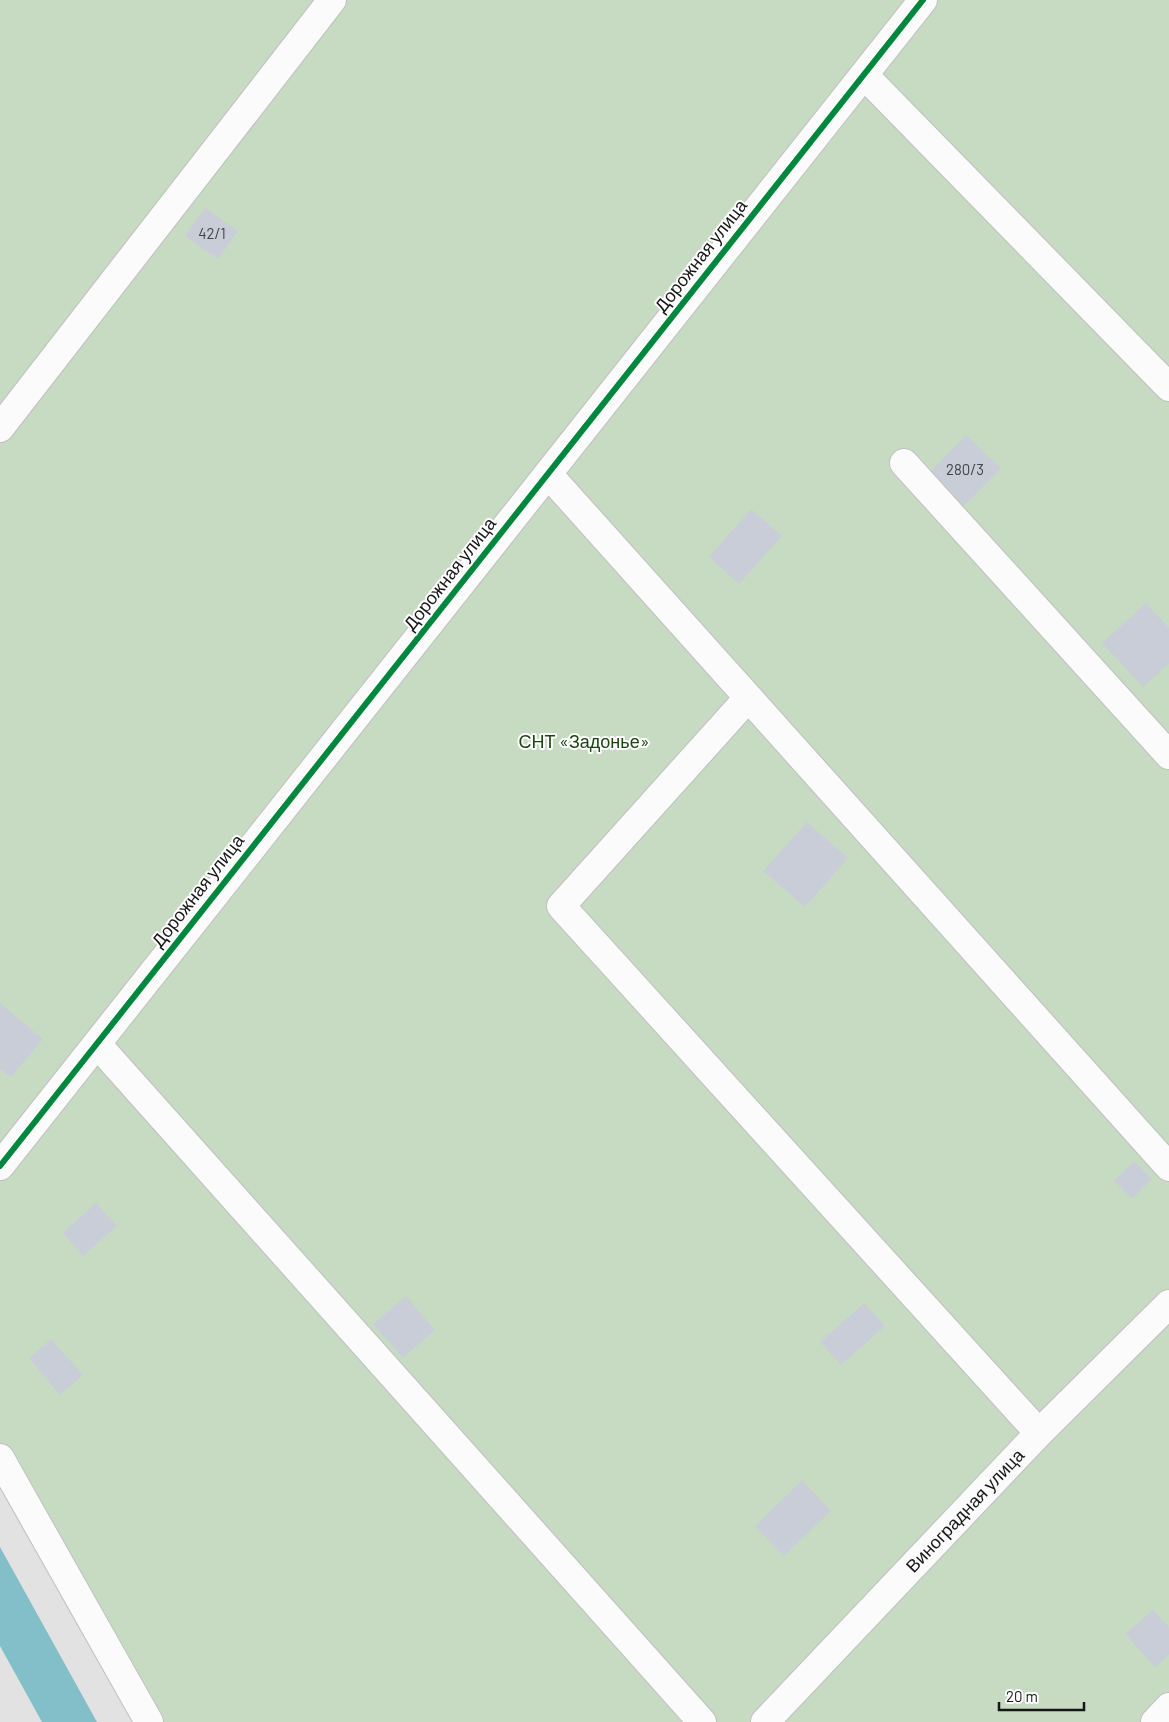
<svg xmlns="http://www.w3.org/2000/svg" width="1169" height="1722" font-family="Barlow,sans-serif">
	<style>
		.green { fill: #c7dbc3 }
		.water { fill: #82bfc8 }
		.building { fill: #c9cdd8 }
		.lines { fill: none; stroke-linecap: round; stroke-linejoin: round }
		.minor-casing { stroke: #bfbfbf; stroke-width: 30 }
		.minor { stroke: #fbfbfb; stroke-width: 28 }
		.cycleway-casing { stroke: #fff; stroke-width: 9 }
		.cycleway { stroke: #00873e; stroke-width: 6 }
		.labels { text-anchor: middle; stroke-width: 4; stroke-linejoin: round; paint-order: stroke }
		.number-label { font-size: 15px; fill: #434446 }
		.street-label { font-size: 18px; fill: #161616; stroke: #fff }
		.park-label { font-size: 18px; fill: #1a4411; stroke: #fff }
	</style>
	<rect width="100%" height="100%" fill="#e2e2e2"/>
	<path class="green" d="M 0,0 L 1169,0 L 1169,1722 L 138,1722 L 0,1484 Z"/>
	<path class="water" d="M 0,1547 L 97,1722 L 42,1722 L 0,1646 Z"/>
	<path class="building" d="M 205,208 L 238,231 L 218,259 L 185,236 Z
		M 966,435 L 1001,468 L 964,506 L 930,472 Z
		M 751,509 L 782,536 L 739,584 L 709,557 Z
		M 1146,603 L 1169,628 L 1169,664 L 1143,687 L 1102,643 Z
		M 807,822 L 848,858 L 805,907 L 763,871 Z
		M 0,1003 L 43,1039 L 11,1077 L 0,1069 Z
		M 1134,1161 L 1152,1179 L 1132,1199 L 1114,1181 Z
		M 96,1203 L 117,1226 L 83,1256 L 63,1233 Z
		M 406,1296 L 435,1330 L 403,1358 L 373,1324 Z
		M 864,1303 L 885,1326 L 841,1365 L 820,1342 Z
		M 51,1339 L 83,1375 L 60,1395 L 29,1358 Z
		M 802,1480 L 831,1511 L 784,1556 L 755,1526 Z
		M 1153,1610 L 1169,1627 L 1169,1655 L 1155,1667 L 1125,1634 Z"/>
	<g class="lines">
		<defs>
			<g id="minor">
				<path d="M 864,75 L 1169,387"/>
				<path d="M 0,428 L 332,0"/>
				<path d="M 904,463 L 1169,755"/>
				<path d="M 548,474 L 1169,1167"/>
				<path d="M 748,698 L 561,906 L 1039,1433"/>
				<path d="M 97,1044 L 702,1722"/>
				<path d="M 0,1166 L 923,0"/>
				<path d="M 0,1458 L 149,1722"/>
				<path id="s1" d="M 765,1722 L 1039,1433 L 1169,1304"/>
				<path d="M 1155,1722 L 1169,1707"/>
			</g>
		</defs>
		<use href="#minor" class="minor-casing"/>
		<use href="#minor" class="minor"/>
		<defs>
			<path id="cycleway" d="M 0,1166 L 923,0"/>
		</defs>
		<use href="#cycleway" class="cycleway-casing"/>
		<use href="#cycleway" class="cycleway"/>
	</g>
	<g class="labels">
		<g class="number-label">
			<text x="212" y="239">42/1</text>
			<text x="965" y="475">280/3</text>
		</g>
		<g class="street-label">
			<text transform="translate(701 256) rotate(-52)" y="6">Дорожная улица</text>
			<text transform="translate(450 574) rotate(-52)" y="6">Дорожная улица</text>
			<text transform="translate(198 891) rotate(-52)" y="6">Дорожная улица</text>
			<text dy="6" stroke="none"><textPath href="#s1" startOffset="291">Виноградная улица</textPath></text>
		</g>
		<g class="park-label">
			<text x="584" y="748">СНТ «Задонье»</text>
		</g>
	</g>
	<path d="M999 1702v8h85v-8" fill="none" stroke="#161616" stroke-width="2.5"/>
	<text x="1006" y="1702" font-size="15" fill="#161616" stroke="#ffffff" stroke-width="4" paint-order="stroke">20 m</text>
</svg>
